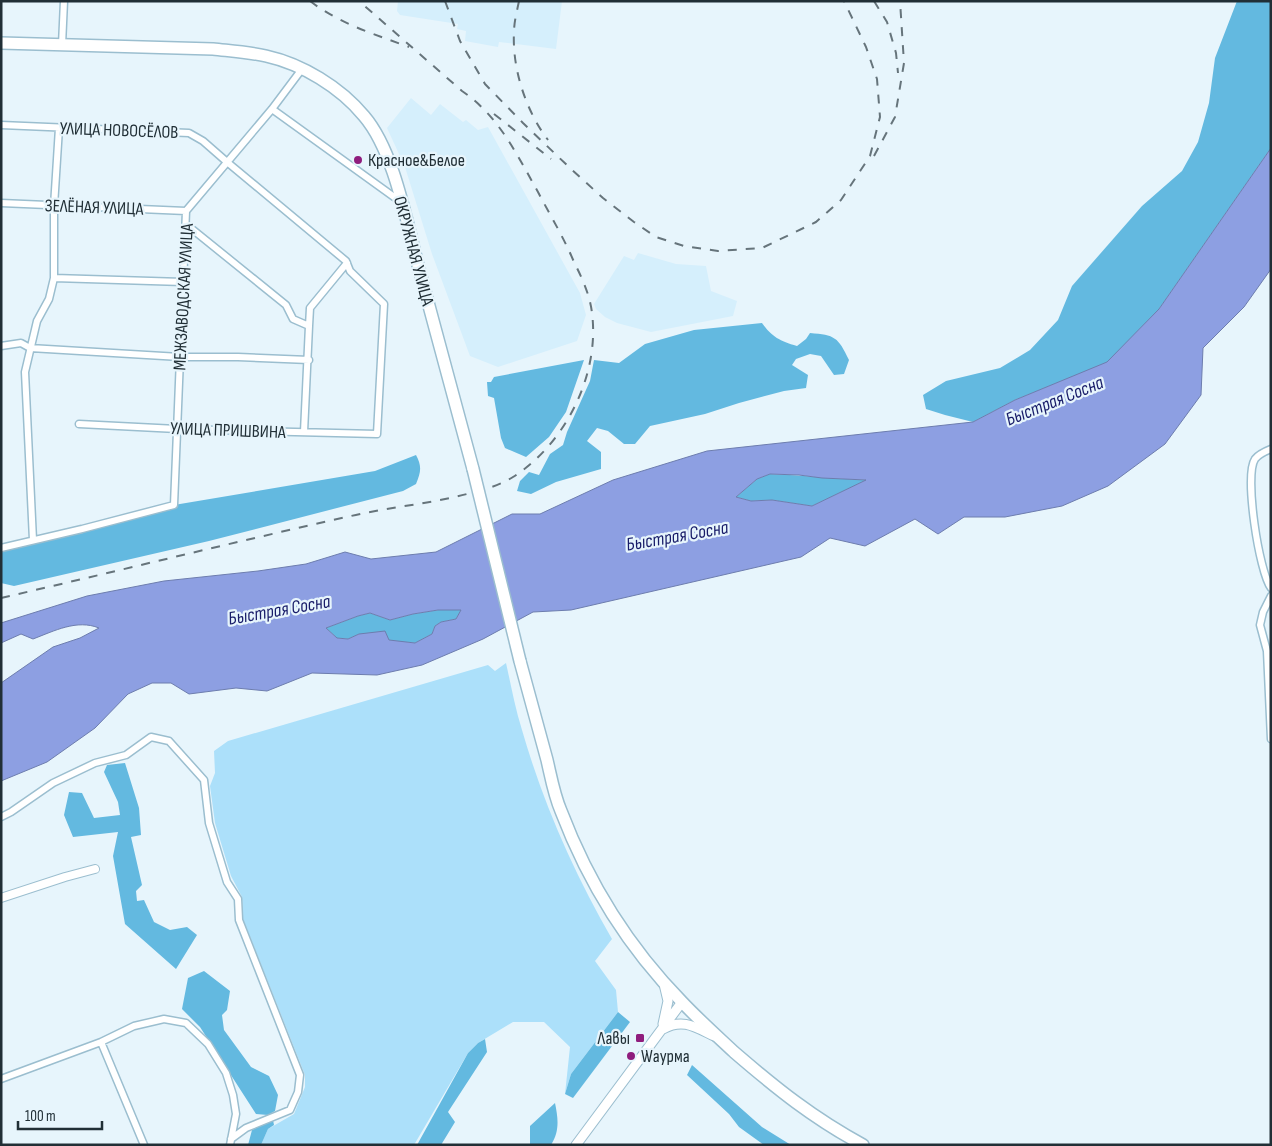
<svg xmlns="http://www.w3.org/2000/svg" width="1272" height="1146" font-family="'Sofia Sans Condensed',sans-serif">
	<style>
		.built { fill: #d5effc }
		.green { fill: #ace0fa }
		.forest { fill: #63b9e0 }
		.water { fill: #8d9fe2; stroke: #6d7dae; fill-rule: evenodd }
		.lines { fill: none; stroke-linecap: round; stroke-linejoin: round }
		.minor-casing { stroke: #9bbecf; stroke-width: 9 }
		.tertiary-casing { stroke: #9bbecf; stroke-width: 10 }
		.secondary-casing { stroke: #9bbecf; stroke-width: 11 }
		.trunk-casing { stroke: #9bbecf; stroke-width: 14 }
		.minor { stroke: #fff; stroke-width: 6 }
		.tertiary { stroke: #fff; stroke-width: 8 }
		.secondary { stroke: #fff; stroke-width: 9 }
		.trunk { stroke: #fff; stroke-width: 11 }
		.rail { stroke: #66747b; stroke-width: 2; stroke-dasharray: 9 9; stroke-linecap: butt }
		.trunk-bridge-casing { stroke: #9bbecf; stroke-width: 14; stroke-linecap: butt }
		.trunk-bridge { stroke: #fff; stroke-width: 11 }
		.poi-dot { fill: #8f1d7d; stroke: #e7f5fc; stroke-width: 2 }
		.labels { text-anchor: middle; stroke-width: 4.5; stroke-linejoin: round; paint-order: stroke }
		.street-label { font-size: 18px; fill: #212f36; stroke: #e7f5fc }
		.poi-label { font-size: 18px; fill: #212f36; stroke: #e7f5fc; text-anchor: start }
		.water-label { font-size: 19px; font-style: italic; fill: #181c69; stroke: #e7f5fc }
	</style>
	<rect width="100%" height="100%" fill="#e7f5fc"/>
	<path class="built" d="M 398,1 L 562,1 L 556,49 L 499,42 L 498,47 L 465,41 L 466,31 L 457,29 L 458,24 L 400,15 L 397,11 Z
		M 411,98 L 431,115 L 440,104 L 463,122 L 466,120 L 478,130 L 488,127 L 580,293 L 586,315 L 577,341 L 498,367 L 470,356 L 432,254 L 405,167 L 387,128 Z
		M 638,253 L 676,264 L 706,266 L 711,291 L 737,301 L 733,316 L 651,332 L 617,323 L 605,317 L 596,309 L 594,304 L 624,256 L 634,260 Z"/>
	<path class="green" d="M 506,663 C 511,685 515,708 522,730 C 543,803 574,873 612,939 L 595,961 L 616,990 L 618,1012 L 571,1074 L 565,1094 L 570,1047 L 544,1022 L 513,1022 L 478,1043 L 468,1053 L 414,1145 L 261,1145 L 268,1129 L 294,1114 L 305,1087 L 305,1075 L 243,919 L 242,897 L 231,876 L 215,823 L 210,786 L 215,773 L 214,751 L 228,741 L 488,665 L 495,671 Z"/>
	<path class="forest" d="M 1237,1 L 1271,1 L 1271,148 L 1159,309 L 1107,363 L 1015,400 L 973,422 L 945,415 L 926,409 L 923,395 L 946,381 L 1000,368 L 1030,350 L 1058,320 L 1072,286 L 1142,206 L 1182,171 L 1198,142 L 1209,103 L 1215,58 Z
		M 762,323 C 772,337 780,341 797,346 L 806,339 L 810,333 C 835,335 838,337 849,360 L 844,374 L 834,375 L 821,356 L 810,354 L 796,359 L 792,365 L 808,375 L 806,388 L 784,391 L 739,403 L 705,414 L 650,426 L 635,444 L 624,444 L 608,431 L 597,428 L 587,441 L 601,452 L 601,469 L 556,482 L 531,494 L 517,491 L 520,481 L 529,472 L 539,475 L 550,454 L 563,445 L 567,432 L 590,381 L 594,360 L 619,363 L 645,344 L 694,330 Z
		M 584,360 L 566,412 L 549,437 L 526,457 L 505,448 L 501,438 L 494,398 L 488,396 L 487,382 L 491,382 L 494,377 Z
		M 416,455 C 422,466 421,472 416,484 L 403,491 L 209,541 L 14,586 L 1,583 L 1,548 L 174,505 L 375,471 Z
		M 770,474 C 802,475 835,479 867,480 L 812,506 L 772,500 L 751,501 L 736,497 L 757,479 Z
		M 462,609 L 456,619 L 441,622 L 435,626 L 432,634 L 415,643 L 397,642 L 359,634 L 348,639 L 337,638 L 326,628 L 358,616 L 370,613 L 390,620 L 413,614 L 438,610 Z
		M 125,763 L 139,808 L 141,835 L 131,837 L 142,885 L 136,891 L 137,901 L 144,900 L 154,922 L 170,930 L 187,927 L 197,935 L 176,969 L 125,924 L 113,856 L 118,832 L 73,837 L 64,815 L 69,792 L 82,793 L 94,818 L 120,815 L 118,802 L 104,772 L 107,765 Z
		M 204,971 L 230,991 L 227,1010 L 222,1015 L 224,1030 L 251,1067 L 269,1076 L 278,1095 L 275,1111 L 268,1115 L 256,1114 L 200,1027 L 182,1009 L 188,978 Z
		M 618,1012 L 630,1022 L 573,1098 L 565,1094 L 571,1074 Z
		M 485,1039 L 487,1052 L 448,1112 L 455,1122 L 441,1145 L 417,1145 L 468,1053 L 478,1043 Z
		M 692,1065 L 762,1127 L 791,1145 L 764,1145 L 739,1127 L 729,1114 L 687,1075 Z
		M 555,1103 C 558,1118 560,1131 551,1145 L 530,1145 L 530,1126 Z
		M 273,1120 L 274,1125 L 268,1129 L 261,1145 L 248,1145 L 252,1130 Z"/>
	<path class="water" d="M 1271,148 L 1271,269 L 1244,307 L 1203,348 L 1201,395 L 1165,444 L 1108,486 L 1062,506 L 1005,517 L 964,517 L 938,534 L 915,519 L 865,546 L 830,538 L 801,557 L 571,610 L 533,612 L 483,639 L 422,665 L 377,675 L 312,673 L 267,691 L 236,688 L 189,694 L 171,683 L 152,683 L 128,694 L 95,728 L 47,762 L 1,781 L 1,683 L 53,647 L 80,638 L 99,628 C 77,619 54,631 33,639 L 21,634 L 1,643 L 1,623 L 87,596 L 164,581 L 258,571 L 306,564 L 345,552 L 371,559 L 436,552 L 512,514 L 540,514 L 613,480 L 707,451 L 973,422 L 1015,400 L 1107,362 L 1159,309 ZM 770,474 L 799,475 L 822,478 L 866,480 L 812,506 L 772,500 L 751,501 L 736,497 L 757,479 ZM 438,610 L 461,610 L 456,619 L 441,622 L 435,626 L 432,634 L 415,643 L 389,640 L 385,631 L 359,634 L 348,639 L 337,638 L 326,628 L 358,616 L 370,613 L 390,620 L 413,614 Z"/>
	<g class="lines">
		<defs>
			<path id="minor" d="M 62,45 L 64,1
				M 272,109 L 401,202
				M 1,125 L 189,133 L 203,141 L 227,162 L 346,261 L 350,271 L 384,304 L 377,434 L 177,429 L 79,424
				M 1,203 L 186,211
				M 187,225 L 286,305 L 293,319 L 309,326 L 304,432
				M 54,278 L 183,282
				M 309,326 L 310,308 L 347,263
				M 1,346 L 21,343 L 30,348 L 180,357 L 238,357 L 309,360
				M 1271,449 C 1266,451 1258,455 1255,459 C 1244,475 1259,572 1271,588
				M 33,540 L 25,372 L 37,321 L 49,299 L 54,278 L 54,206 L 59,128
				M 1,548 L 82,529 L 174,505 L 186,211 L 272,109 L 302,69
				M 1271,596 L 1263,612 L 1260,625 L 1267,651 L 1271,739
				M 1,817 L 11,812 L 53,783 L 95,763 L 126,755 L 151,737 L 169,741 L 204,780 L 209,823 L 227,882 L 238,899 L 239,920 L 300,1075 L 298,1092 L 290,1110 L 246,1128 L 231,1139
				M 101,1042 L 144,1145
				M 1,1079 L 101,1042 L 134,1026 L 164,1019 L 186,1023 L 208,1044 L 226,1073 L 233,1095 L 236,1114 L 230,1145"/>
			<path id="tertiary" d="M 1,898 L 65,877 L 95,869"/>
			<path id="secondary" d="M 663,1024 L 668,1001 L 664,984
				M 663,1029 C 683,1018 695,1027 714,1036
				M 576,1145 L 682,1002"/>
			<path id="trunk" d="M 1,43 L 213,49 C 231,51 248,52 266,56 C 302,64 340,87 364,116 C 394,151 406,220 418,265 C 436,333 454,401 473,469
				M 520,661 C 529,694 538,727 547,760 C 551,777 554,795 561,811 C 588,882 629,948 682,1002 C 698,1019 717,1036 734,1052 C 777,1089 813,1118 863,1145"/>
		</defs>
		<use href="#minor" class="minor-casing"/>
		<use href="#tertiary" class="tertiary-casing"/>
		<use href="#secondary" class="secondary-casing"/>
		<use href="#trunk" class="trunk-casing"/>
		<use href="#minor" class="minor"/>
		<use href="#tertiary" class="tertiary"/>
		<use href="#secondary" class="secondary"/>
		<use href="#trunk" class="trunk"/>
		<path class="rail" d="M 310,1 C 340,24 374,34 409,47
			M 445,1 L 460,41 L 485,84 L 523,123 L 571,169 L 603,198 L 634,222 L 656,237 L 684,246 L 718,251 L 762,248 L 816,222 L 841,200 L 870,156 L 880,117 L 877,79 L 866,47 L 844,1
			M 519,1 C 517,11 514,22 514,32 C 512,69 526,111 548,140
			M 874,1 L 887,22 L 896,53 L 898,73
			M 494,114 L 551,159
			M 874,156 L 895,117 L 904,63 L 900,1
			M 1,598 C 118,571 234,542 351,516 C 389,507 429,504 467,494 C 482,490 499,486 513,477 C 565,444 600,375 592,313 C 590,295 582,278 574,262 C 564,238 550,215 538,192 C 517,155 499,116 462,91 L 359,1"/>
		<defs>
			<path id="trunk-bridge" d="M 473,469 L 520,661"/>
		</defs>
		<use href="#trunk-bridge" class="trunk-bridge-casing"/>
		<use href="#trunk-bridge" class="trunk-bridge"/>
	</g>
	<g class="poi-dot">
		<circle cx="358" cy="160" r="5"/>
		<rect x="635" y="1033" width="10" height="10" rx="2.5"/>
		<circle cx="631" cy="1056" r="5"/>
	</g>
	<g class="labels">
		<g class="street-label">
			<text transform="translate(119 130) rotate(2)" y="6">УЛИЦА НОВОСЁЛОВ</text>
			<text transform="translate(94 207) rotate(2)" y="6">ЗЕЛЁНАЯ УЛИЦА</text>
			<text transform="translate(414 251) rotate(75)" y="6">ОКРУЖНАЯ УЛИЦА</text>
			<text transform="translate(183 297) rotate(-87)" y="6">МЕЖЗАВОДСКАЯ УЛИЦА</text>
			<text transform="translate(228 430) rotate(2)" y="6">УЛИЦА ПРИШВИНА</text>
		</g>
		<g class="poi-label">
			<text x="368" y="166">Красное&amp;Белое</text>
			<text x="630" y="1044" text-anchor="end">Лавы</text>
			<text x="641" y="1062">Wаурма</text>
		</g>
		<g class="water-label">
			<text transform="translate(1054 400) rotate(-22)" y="7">Быстрая Сосна</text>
			<text transform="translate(677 535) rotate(-10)" y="7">Быстрая Сосна</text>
			<text transform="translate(279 609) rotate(-10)" y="7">Быстрая Сосна</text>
		</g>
	</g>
	<rect width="1272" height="1146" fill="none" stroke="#212f36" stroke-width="5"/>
	<path d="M18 1121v8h84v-8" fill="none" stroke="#212f36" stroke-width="2.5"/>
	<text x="25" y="1121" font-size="15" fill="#212f36" stroke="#e7f5fc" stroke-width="4" paint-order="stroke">100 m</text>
</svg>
